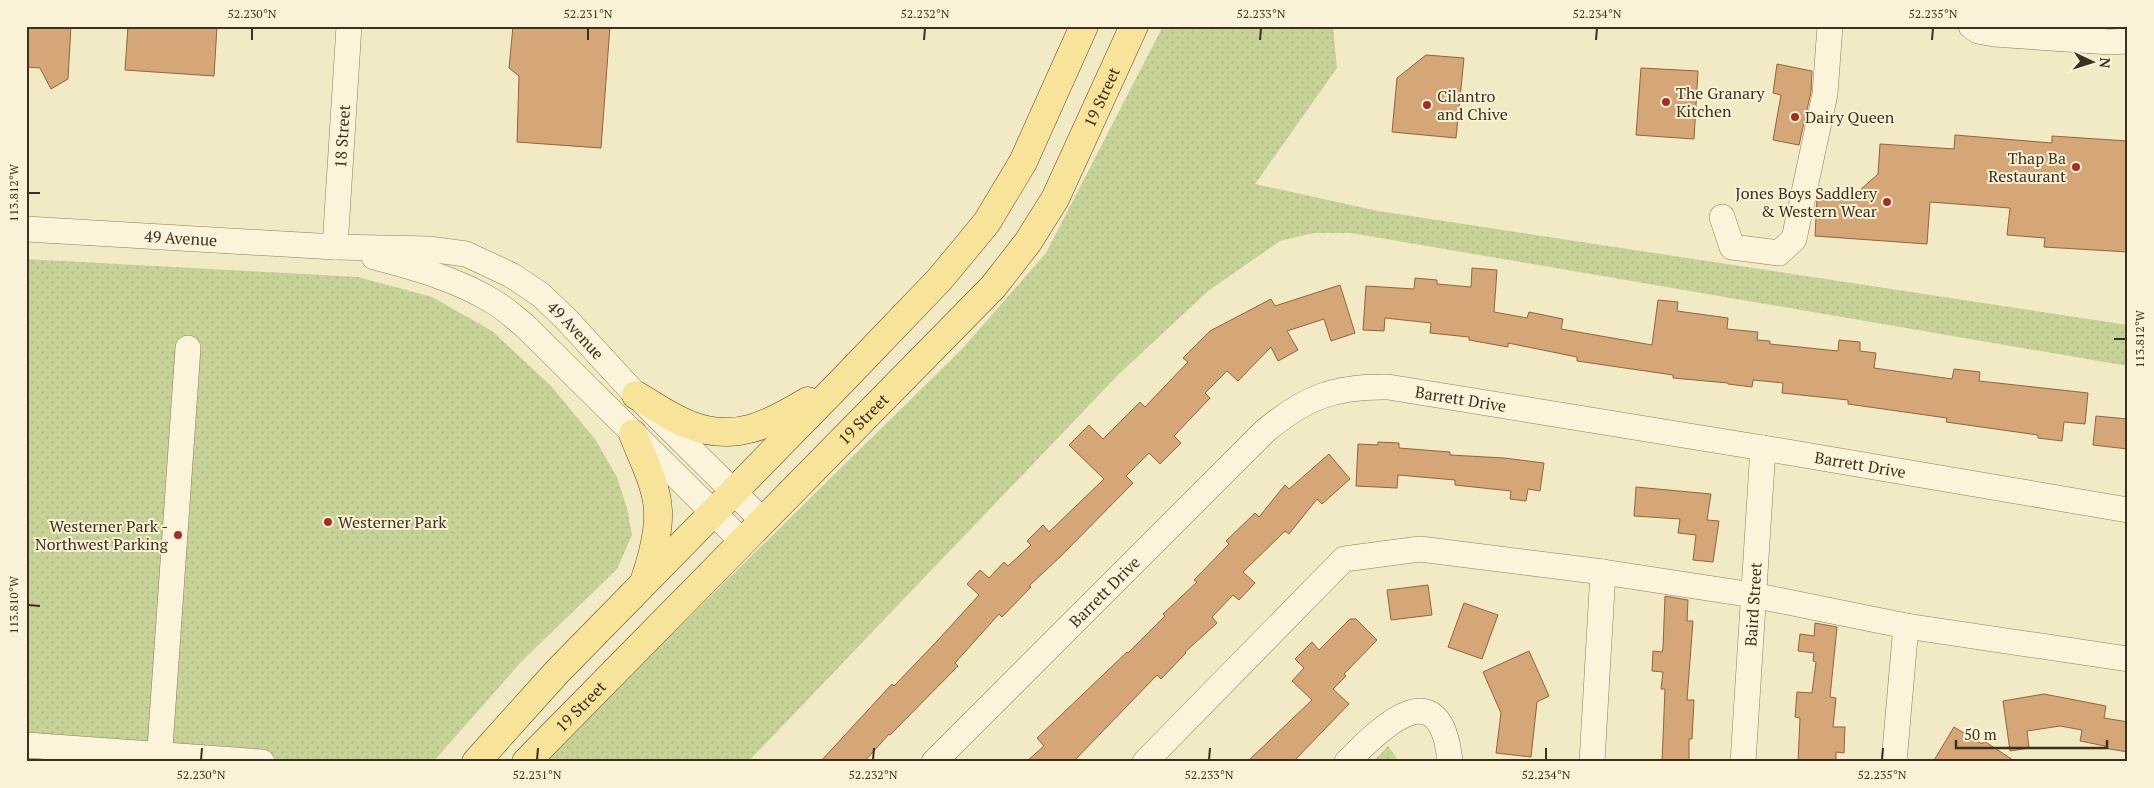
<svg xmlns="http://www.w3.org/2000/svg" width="2154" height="788" font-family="'PT Serif',serif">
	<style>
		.park { fill: url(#park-dots) }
		.building { fill: #d4a678; stroke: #91653c }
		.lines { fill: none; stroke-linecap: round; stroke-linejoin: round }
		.minor-casing { stroke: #907b59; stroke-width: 26 }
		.major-casing { stroke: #5d482d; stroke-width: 29 }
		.minor { stroke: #fcf4da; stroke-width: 25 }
		.major { stroke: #f8e39a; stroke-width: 28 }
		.ticks { fill: none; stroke: #3e301e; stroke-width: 2 }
		.poi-dot { fill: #a52d23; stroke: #f9f2d6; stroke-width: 2 }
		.labels { text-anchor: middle; stroke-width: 4; stroke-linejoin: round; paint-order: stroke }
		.poi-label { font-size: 16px; fill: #3e301e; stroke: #f9f2d6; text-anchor: start }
		.street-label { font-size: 16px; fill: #3e301e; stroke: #f9f2d6 }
		.neatline { fill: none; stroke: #3e301e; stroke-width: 2 }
		.ticks-label { font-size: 12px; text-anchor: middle; fill: #3e301e }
	</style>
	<defs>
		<pattern id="park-dots" width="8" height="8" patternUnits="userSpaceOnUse" patternTransform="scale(1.25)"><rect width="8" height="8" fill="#c6d297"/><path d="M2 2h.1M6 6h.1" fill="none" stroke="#abb582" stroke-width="1.8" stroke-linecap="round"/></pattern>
	</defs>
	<rect width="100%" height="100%" fill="#f2e9c5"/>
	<path class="park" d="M 1163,26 L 1333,26 L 1337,68 L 1255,184 L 1378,211 L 2128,325 L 2128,366 L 1351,233 L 1313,233 L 1280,241 L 1208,291 L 1118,375 L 748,762 L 545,762 L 561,743 L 962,349 L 1046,253 Z
		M 26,259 L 358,277 L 432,297 L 492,331 L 550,385 L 595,439 L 617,477 L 627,508 L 632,535 L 617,569 L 521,662 L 433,762 L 26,762 Z
		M 1388,746 L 1399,762 L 1373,762 Z"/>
	<path class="building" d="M 26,26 L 71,26 L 68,79 L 51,89 L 40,68 L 26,67 Z
		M 128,26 L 217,26 L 214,76 L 125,70 Z
		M 513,26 L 610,26 L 601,148 L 517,142 L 519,76 L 509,68 Z
		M 1426,55 L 1464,58 L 1456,138 L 1392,132 L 1397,78 Z
		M 1777,64 L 1812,71 L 1811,92 L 1799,145 L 1773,140 L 1781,95 L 1773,93 Z
		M 1641,68 L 1698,71 L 1694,139 L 1636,135 Z
		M 1955,135 L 2052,143 L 2052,136 L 2128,141 L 2128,252 L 2044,247 L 2045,238 L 2007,235 L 2010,208 L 1930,202 L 1927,244 L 1815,236 L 1817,198 L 1849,200 L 1878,174 L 1880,144 L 1954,149 Z
		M 1472,268 L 1497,270 L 1494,312 L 1527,318 L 1529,312 L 1563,319 L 1561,329 L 1652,345 L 1658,300 L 1678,302 L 1677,311 L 1728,318 L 1727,329 L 1758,332 L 1757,340 L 1770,341 L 1770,344 L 1838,351 L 1839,340 L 1860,342 L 1860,351 L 1876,353 L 1874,368 L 1952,379 L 1954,369 L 1980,372 L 1979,381 L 2088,393 L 2085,424 L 2064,422 L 2062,441 L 2038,438 L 2038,435 L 1946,422 L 1947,418 L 1848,404 L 1848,400 L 1782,393 L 1783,383 L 1753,380 L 1752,387 L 1728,384 L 1728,383 L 1673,378 L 1673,375 L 1577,361 L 1577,357 L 1508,343 L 1508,347 L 1469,340 L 1469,337 L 1430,333 L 1431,323 L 1385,318 L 1384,331 L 1363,330 L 1366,286 L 1414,289 L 1415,278 L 1437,280 L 1437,284 L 1471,287 Z
		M 1340,285 L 1355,333 L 1331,341 L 1324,319 L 1287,331 L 1298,350 L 1278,361 L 1271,347 L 1238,381 L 1227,371 L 1205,393 L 1210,398 L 1174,436 L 1181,443 L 1160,464 L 1149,453 L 1126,476 L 1133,483 L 1061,556 L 1029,586 L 1031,587 L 1002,617 L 999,614 L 955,663 L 958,666 L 890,735 L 889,734 L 864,762 L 820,762 L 892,684 L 894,686 L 939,639 L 979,595 L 967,584 L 980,570 L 989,578 L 1004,562 L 1008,566 L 1031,545 L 1027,541 L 1043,525 L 1049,532 L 1104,479 L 1069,445 L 1089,425 L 1103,439 L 1140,402 L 1145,407 L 1188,362 L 1183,358 L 1210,331 L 1271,299 L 1275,306 Z
		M 2096,416 L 2128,419 L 2128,449 L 2093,445 Z
		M 1378,442 L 1399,443 L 1399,448 L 1450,452 L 1450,455 L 1504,458 L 1544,463 L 1540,491 L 1528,489 L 1526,501 L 1510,499 L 1511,491 L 1455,485 L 1455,480 L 1398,475 L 1397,488 L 1356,486 L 1358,444 L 1378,445 Z
		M 1329,454 L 1350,479 L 1322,504 L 1317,499 L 1289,534 L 1285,531 L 1243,572 L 1255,583 L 1239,600 L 1233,595 L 1212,617 L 1217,623 L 1185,652 L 1186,653 L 1161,679 L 1157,675 L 1073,762 L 1026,762 L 1044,746 L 1037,738 L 1127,652 L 1128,653 L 1165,616 L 1163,614 L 1197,582 L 1194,580 L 1229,544 L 1226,541 L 1255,513 L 1259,517 L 1285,485 L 1289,489 Z
		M 1636,487 L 1711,494 L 1707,520 L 1719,521 L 1713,562 L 1693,560 L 1696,535 L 1678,533 L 1680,519 L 1634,516 Z
		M 1428,585 L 1432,615 L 1391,620 L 1387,590 Z
		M 1665,596 L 1688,600 L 1687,621 L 1693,621 L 1687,700 L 1694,700 L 1692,739 L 1689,739 L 1689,762 L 1662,762 L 1665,689 L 1661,689 L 1663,672 L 1652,671 L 1653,651 L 1662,652 L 1663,648 Z
		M 1464,603 L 1498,615 L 1482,659 L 1448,647 Z
		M 1350,619 L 1356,619 L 1377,640 L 1344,674 L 1346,676 L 1333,689 L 1349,704 L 1293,762 L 1247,762 L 1312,700 L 1292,681 L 1304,668 L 1295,659 L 1312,642 L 1319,650 Z
		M 1815,623 L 1837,627 L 1830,697 L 1836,698 L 1833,727 L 1845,727 L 1844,753 L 1836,752 L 1836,762 L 1798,762 L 1800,718 L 1795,717 L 1797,692 L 1812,693 L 1816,662 L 1813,661 L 1814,653 L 1798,651 L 1800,634 L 1814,636 Z
		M 1529,651 L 1549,696 L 1537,702 L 1531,757 L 1496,753 L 1501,713 L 1483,672 Z
		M 2044,694 L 2106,706 L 2104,718 L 2128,722 L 2128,752 L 2104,748 L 2105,746 L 2080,741 L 2082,730 L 2060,726 L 2027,731 L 2029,748 L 2010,751 L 2003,701 Z
		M 1954,727 L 1982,744 L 1984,741 L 2016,762 L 1933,762 Z"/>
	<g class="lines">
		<defs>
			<g id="minor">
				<path d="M 1971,26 L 1978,31 L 1994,34 L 2110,42 L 2128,41"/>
				<path d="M 1722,217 L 1732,247 L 1779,253 L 1794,239 L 1825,94 L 1830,26"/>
				<path id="s1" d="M 26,229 L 335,247 L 429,249 L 466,254 L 511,275 L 541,295 L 567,320 L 636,395 L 763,521"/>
				<path id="s2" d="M 335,247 L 349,26"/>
				<path d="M 374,257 C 416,268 456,279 494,302 C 504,308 514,317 524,325 L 742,541"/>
				<path d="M 26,745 L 262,762"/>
				<path d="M 159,762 L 188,348"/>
				<path id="s3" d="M 934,762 L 1265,431 C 1306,397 1335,386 1388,387 L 1763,448 L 2128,510"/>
				<path d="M 1145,762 L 1344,559 L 1420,549 L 1603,572 L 1753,595 L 1906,626 L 2128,659"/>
				<path d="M 1347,762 C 1383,725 1441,669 1450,762"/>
				<path d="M 1592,762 L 1603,572"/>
				<path id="s4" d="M 1743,762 L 1763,448"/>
				<path d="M 1894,762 L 1906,626"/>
			</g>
			<g id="major">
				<path d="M 636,395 C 653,405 671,418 690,425 C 735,443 770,424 808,401"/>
				<path d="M 633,434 C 642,458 657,485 658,511 C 659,534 652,558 645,579"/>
				<path d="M 476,762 L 557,672 L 844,379 L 939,280 L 964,250 L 987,222 L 1023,162 L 1084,26"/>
				<path id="s5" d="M 526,762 L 993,287 L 1028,242 L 1055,199 L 1134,26"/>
			</g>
		</defs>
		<use href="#minor" class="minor-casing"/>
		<use href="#major" class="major-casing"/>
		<use href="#minor" class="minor"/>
		<use href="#major" class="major"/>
	</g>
	<path class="ticks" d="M 252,40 L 252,28M 588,40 L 588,28M 924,40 L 925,28M 1260,40 L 1261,28M 1596,40 L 1597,28M 1932,40 L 1933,28M 28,193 L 40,193M 2114,339 L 2126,339M 28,605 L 40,606M 201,760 L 202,748M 537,760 L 538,748M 873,760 L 874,748M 1209,760 L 1210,748M 1546,760 L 1546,748M 1882,760 L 1883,748"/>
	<g class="poi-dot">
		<circle cx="1666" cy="102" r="5"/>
		<circle cx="1427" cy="105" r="5"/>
		<circle cx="1795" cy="117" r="5"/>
		<circle cx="2076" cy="167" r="5"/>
		<circle cx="1887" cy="202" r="5"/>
		<circle cx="328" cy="522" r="5"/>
		<circle cx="178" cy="535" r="5"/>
	</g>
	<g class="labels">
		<g class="poi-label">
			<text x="1676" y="99">The Granary<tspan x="1676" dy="18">Kitchen</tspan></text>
			<text x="1437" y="102">Cilantro<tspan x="1437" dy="18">and Chive</tspan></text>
			<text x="1805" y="123">Dairy Queen</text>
			<text x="2066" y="164" text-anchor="end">Thap Ba<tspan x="2066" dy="18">Restaurant</tspan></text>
			<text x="1877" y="199" text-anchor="end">Jones Boys Saddlery<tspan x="1877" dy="18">&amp; Western Wear</tspan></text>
			<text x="338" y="528">Westerner Park</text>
			<text x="168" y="532" text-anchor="end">Westerner Park -<tspan x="168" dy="18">Northwest Parking</tspan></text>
		</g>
		<g class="street-label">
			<text dy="6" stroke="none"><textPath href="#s5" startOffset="886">19 Street</textPath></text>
			<text dy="6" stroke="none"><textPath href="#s2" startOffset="111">18 Street</textPath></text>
			<text dy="6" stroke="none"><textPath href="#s1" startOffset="155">49 Avenue</textPath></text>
			<text dy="6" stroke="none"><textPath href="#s1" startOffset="576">49 Avenue</textPath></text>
			<text dy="6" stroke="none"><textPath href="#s3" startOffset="676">Barrett Drive</textPath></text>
			<text dy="6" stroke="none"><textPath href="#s5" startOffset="481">19 Street</textPath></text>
			<text dy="6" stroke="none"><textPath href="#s3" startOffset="1081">Barrett Drive</textPath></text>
			<text dy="6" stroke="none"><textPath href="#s3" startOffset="241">Barrett Drive</textPath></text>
			<text dy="6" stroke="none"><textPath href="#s4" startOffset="158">Baird Street</textPath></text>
			<text dy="6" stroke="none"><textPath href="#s5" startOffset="78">19 Street</textPath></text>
		</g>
	</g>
	<rect width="2154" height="788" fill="none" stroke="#f9f2d6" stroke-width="55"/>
	<g transform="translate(2092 62) rotate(94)" stroke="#f9f2d6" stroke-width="4" paint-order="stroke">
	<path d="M0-4L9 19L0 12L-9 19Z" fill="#3e301e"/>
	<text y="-8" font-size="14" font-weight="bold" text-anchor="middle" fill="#3e301e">N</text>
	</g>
	<path d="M1956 740v8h151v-8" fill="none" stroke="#3e301e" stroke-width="2.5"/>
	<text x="1964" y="740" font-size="15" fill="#3e301e" stroke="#f9f2d6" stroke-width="4" paint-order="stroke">50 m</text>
	<rect x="28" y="28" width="2098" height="732" class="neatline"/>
	<g class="ticks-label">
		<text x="252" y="18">52.230°N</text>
		<text x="588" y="18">52.231°N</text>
		<text x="925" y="18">52.232°N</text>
		<text x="1261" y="18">52.233°N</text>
		<text x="1597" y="18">52.234°N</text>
		<text x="1933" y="18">52.235°N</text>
		<text transform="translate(14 193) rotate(-90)" y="4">113.812°W</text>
		<text transform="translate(2140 339) rotate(-90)" y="4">113.812°W</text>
		<text transform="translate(14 605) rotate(-90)" y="4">113.810°W</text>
		<text x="201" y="779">52.230°N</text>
		<text x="537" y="779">52.231°N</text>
		<text x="873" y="779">52.232°N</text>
		<text x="1209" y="779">52.233°N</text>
		<text x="1546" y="779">52.234°N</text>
		<text x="1882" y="779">52.235°N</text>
	</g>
</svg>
